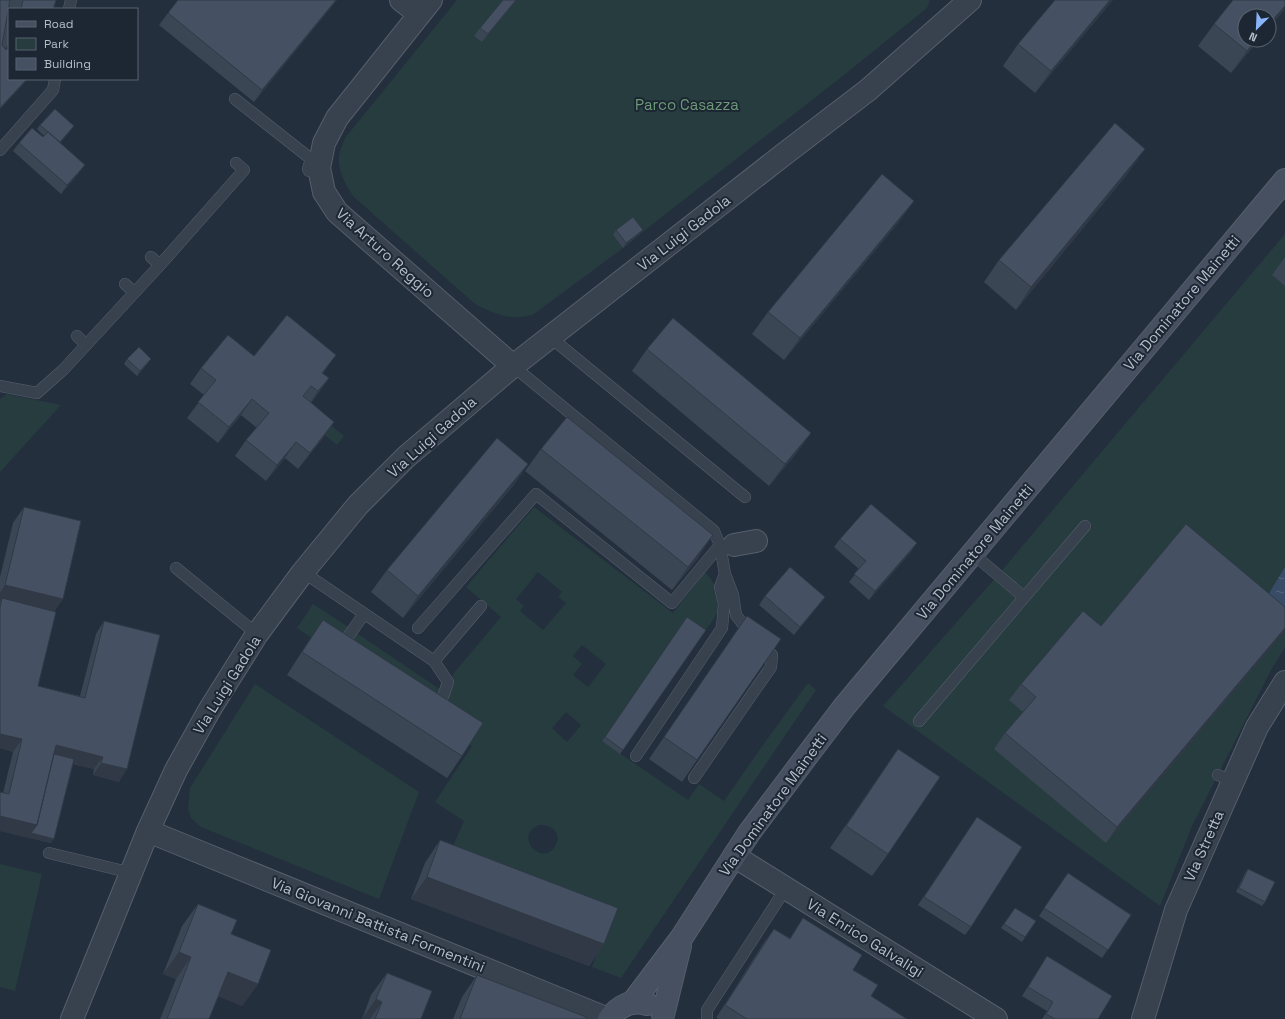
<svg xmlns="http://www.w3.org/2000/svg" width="1285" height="1019" font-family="'Space Grotesk',sans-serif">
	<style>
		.green { fill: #263c3f; fill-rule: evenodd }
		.water { fill: url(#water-ripples) }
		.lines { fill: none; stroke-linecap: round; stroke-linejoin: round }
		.lane-casing { stroke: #565f6c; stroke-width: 12 }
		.street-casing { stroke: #565f6c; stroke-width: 24 }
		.secondary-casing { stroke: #565f6c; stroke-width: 24 }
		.lane { stroke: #38414e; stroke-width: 11 }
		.street { stroke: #38414e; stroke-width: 22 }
		.secondary { stroke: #465061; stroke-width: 22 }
		.wall { fill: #3b4654 }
		.shaded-wall { fill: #303945 }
		.building { fill: #455162; stroke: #303945 }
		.labels { text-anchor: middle; stroke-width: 4; stroke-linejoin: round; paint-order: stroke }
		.park-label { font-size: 15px; fill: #6b9a76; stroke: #1d2633 }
		.street-label { font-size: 15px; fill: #b4bcc9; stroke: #1d2633 }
	</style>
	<defs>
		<pattern id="water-ripples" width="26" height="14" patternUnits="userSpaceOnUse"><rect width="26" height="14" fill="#394c67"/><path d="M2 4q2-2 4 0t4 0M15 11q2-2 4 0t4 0" fill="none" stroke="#53647b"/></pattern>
	</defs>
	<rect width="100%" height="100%" fill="#242f3e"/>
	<path class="green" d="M 457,0 L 930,0 L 927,8 L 844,75 L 640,234 L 630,222 L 613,235 L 623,248 L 534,314 C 512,322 495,314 475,304 L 354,197 C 347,187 340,175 339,163 C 338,154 342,146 345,138 Z
		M 1285,234 L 1285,647 L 1271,670 L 1192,826 L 1160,906 L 883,706 L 998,575 Z
		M 7,394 L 61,405 L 0,472 L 0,399 Z
		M 310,408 L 344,436 L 337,445 L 302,417 Z
		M 534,507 L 673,613 L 705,572 C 715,582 722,598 717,613 C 714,620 707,627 703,634 L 684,621 L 602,741 L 688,800 L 699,784 L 724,801 L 765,742 L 808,683 L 816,690 L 621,978 L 592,967 L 606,928 L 446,862 L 464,821 L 435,802 L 472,746 L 433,719 L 446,699 L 453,674 L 501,617 L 466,587 ZM 538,572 L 562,592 L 558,597 L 566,603 L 543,630 L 520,611 L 524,606 L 516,599 ZM 582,645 L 606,664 L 588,687 L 573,675 L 582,664 L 573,656 ZM 566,712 L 581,725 L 567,742 L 552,728 ZM 539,825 C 551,824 563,833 555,846 C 543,868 512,836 539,825 Z
		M 313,604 L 350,628 L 333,652 L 297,628 Z
		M 355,632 L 441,690 L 433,706 L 339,656 Z
		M 255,684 L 419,792 L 379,899 L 201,827 L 191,818 L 188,809 L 190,788 Z
		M 0,864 L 42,874 L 15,991 L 0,987 Z"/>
	<path class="water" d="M 1285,567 L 1285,617 L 1262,605 Z"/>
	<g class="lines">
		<defs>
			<path id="lane" d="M 69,9 L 71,0
				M 235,99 L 311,159 L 308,169 L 309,171
				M 0,150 L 53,90 L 55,79
				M 151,257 L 160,265
				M 125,284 L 134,292
				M 77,336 L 86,345
				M 550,337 L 745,497
				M 513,366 L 714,531 L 720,545 L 725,574 L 733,595 L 736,615 L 745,627 L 772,655 L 771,667 L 694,778
				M 0,386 L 37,393 L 63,370 L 160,265 L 244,170 L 236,163
				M 973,554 L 1024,597
				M 176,568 L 257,634
				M 303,572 L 434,661 L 481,606
				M 418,628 L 536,494 L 672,603 L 720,545
				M 345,641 L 364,614
				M 434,661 L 448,682 L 444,694 L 439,704
				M 919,721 L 1085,526
				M 636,756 L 722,628 L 724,604 L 720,587 L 725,574
				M 1218,775 L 1233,782
				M 49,853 L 132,873
				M 707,1019 L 707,1010 L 786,888"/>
			<path id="street" d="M 401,0 L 414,10
				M 431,0 L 337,118 L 324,143 L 319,168 L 324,192 L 337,212 L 513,366
				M 734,545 L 756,541
				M 148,831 L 608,1019
				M 734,856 L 996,1019
				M 72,1019 L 148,831 L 176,770 L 210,709 L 257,634 L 303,572 L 358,505 L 406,457 L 513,366 L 783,155 L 868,90 L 970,0
				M 1143,1019 L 1176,910 L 1257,727 L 1285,682"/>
			<path id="secondary" d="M 633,1002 L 682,937 L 749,833 L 797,769 L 844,707 L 1285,180
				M 663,1015 L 680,946
				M 609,1019 C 618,1007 631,999 647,1004"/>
		</defs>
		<use href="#lane" class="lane-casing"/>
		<use href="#street" class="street-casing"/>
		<use href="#secondary" class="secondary-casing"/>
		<use href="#lane" class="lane"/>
		<use href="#street" class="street"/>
		<use href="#secondary" class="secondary"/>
	</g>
	<path class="wall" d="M 0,0 L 56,0 L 54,9 L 9,9 L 9,79 L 28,79 L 0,109 Z
		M 178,0 L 337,0 L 254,102 L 159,25 L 168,13 Z
		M 517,0 L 482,42 L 474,36 L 480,28 Z
		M 1113,0 L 1035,93 L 1003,66 L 1018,44 Z
		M 1285,0 L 1285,9 L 1269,28 L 1269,16 L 1259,40 L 1231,73 L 1198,46 L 1214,24 Z
		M 40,125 L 74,126 L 60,143 L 79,173 L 61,194 L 13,151 L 19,143 L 43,137 L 44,136 L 37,129 Z
		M 1129,172 L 1016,310 L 984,282 L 999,260 Z
		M 914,201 L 898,223 L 784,360 L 752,334 L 768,312 Z
		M 616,230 L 640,234 L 623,248 L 613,235 Z
		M 1285,257 L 1285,286 L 1272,275 Z
		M 647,349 L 811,433 L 795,455 L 769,486 L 632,371 Z
		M 254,356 L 325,371 L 323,374 L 329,378 L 318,394 L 311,403 L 334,422 L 323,438 L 298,469 L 285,458 L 266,481 L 235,456 L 246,440 L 257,428 L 241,415 L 218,443 L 187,418 L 204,395 L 190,384 L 201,368 Z
		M 127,359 L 148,363 L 137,376 L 124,364 Z
		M 541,449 L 698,558 L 672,590 L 525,471 Z
		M 528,464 L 513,486 L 403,618 L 371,592 L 387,570 Z
		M 24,507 L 63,599 L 54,611 L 38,686 L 80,696 L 96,634 L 104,621 L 119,782 L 93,775 L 94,769 L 73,764 L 51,843 L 0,831 L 3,793 L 13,752 L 0,748 L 0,577 L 13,523 Z
		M 840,539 L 911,552 L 869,600 L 849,582 L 859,569 L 834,547 Z
		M 765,596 L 825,597 L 819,605 L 794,635 L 759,605 Z
		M 747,616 L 697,760 L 682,782 L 649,759 Z
		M 687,617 L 706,630 L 620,754 L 602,741 Z
		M 323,620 L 462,756 L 447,778 L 287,675 L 308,642 Z
		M 1101,626 L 1284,632 L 1106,843 L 994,749 L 1005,733 L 1023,712 L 1009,700 L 1021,684 Z
		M 898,749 L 888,854 L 872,876 L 830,848 Z
		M 971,826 L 971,927 L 965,935 L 918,905 Z
		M 440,840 L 604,944 L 589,966 L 411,899 L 425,863 Z
		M 1248,869 L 1265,902 L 1262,906 L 1236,892 L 1245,873 Z
		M 1068,873 L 1131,915 L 1102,958 L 1039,916 Z
		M 198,904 L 231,934 L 258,984 L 242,1006 L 218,996 L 209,1019 L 160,1019 L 176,979 L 163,974 L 182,926 Z
		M 1015,908 L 1036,921 L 1022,942 L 1001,928 Z
		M 803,918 L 853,970 L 871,996 L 907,1019 L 719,1019 L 716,1018 L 765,941 L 774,929 L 790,938 Z
		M 1047,956 L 1098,1019 L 1042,1019 L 1047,1011 L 1022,996 Z
		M 387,973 L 421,1019 L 362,1019 L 371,995 Z
		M 477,975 L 586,1019 L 453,1019 L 462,997 Z"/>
	<path class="shaded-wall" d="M 336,0 L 337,0 L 254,102 L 262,90 Z
		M 516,0 L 517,0 L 482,42 L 488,34 Z
		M 1110,0 L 1113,0 L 1035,93 L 1051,71 Z
		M 1285,6 L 1285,9 L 1269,28 L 1269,24 Z
		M 1256,40 L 1259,40 L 1231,73 L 1247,51 Z
		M 9,43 L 9,55 L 2,53 Z
		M 27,79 L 28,79 L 0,109 L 0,108 Z
		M 74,126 L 71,130 L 56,147 L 59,143 Z
		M 1145,149 L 1129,172 L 1016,310 L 1031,287 Z
		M 85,165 L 79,173 L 61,194 L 67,185 Z
		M 914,201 L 898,223 L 784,360 L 800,338 Z
		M 643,230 L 640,234 L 623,248 L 626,243 Z
		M 336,355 L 325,371 L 313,387 L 322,373 Z
		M 151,359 L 148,363 L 137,376 L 140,371 Z
		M 329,378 L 318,394 L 307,407 L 318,391 Z
		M 252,399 L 241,415 L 218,443 L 229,427 Z
		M 334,422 L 323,438 L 298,469 L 310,453 Z
		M 811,433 L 795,455 L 769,486 L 785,464 Z
		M 296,442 L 285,458 L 266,481 L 277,465 Z
		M 528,464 L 513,486 L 403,618 L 418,596 Z
		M 713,535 L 698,558 L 672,590 L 688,567 Z
		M 917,543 L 911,552 L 869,600 L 875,591 Z
		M 5,585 L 63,599 L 52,615 L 2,598 L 0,602 L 0,593 Z
		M 825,597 L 819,605 L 794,635 L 800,627 Z
		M 1285,628 L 1285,631 L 1106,843 L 1117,827 Z
		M 0,734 L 22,739 L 13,752 L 0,748 Z
		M 56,745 L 103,757 L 94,769 L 50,758 Z
		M 101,763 L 127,769 L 119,782 L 93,775 Z
		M 0,816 L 37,825 L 54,839 L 51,843 L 0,831 Z
		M 427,877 L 604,944 L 589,966 L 411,899 Z
		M 179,952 L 191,957 L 176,979 L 163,974 Z
		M 228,972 L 258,984 L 242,1006 L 212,994 Z
		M 376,999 L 382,1002 L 370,1019 L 362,1019 Z"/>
	<path class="building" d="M 0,0 L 10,0 L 2,45 L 5,49 L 9,50 L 9,79 L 27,79 L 0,108 Z
		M 23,0 L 56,0 L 53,9 L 21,9 Z
		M 178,0 L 336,0 L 262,90 L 168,13 Z
		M 503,0 L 516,0 L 488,34 L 480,28 Z
		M 1055,0 L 1110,0 L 1051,71 L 1018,44 Z
		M 1233,0 L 1285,0 L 1285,6 L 1269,24 L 1269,16 L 1245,16 L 1245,40 L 1256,40 L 1247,51 L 1214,24 Z
		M 55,109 L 74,126 L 60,142 L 40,125 Z
		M 1115,123 L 1145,149 L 1031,287 L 999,260 Z
		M 32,128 L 43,137 L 48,132 L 85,165 L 67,185 L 19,143 Z
		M 882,174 L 914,201 L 800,338 L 768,312 Z
		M 633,217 L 643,230 L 626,243 L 616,230 Z
		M 287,315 L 336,355 L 322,373 L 329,378 L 318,391 L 311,386 L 303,396 L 334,422 L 310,453 L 296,442 L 277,465 L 246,440 L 269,413 L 252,399 L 229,427 L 198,402 L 216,380 L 201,368 L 228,335 L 254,356 Z
		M 673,318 L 811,433 L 785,464 L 647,349 Z
		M 139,347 L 151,359 L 140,371 L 127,359 Z
		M 567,417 L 713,535 L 688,567 L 541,449 Z
		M 497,438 L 528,464 L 418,596 L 387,570 Z
		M 871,504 L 917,543 L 875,591 L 854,574 L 866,561 L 840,539 Z
		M 24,507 L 81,521 L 63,599 L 5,585 Z
		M 1186,524 L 1285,607 L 1285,628 L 1117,827 L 1005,733 L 1036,697 L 1021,684 L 1083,611 L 1101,626 Z
		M 790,567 L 825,597 L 800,627 L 765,596 Z
		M 2,598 L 56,612 L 38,686 L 85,698 L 104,621 L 160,635 L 127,769 L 101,763 L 103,757 L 56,745 L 37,825 L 0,816 L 0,792 L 9,794 L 22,739 L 0,734 L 0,608 Z
		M 747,616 L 781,639 L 697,760 L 664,737 Z
		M 687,617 L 706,630 L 623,750 L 605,737 Z
		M 323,620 L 483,723 L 462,756 L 302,652 Z
		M 898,749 L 940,777 L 888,854 L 846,826 Z
		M 54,754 L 74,759 L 54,839 L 31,833 L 37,825 Z
		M 977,817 L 1022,847 L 971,927 L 924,897 Z
		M 440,840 L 618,908 L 604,944 L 427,877 Z
		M 1248,869 L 1275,882 L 1265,902 L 1239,888 Z
		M 1068,873 L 1131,915 L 1108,950 L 1044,908 Z
		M 198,904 L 237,920 L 231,934 L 271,950 L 258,984 L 228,972 L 209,1019 L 167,1019 L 191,957 L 179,952 Z
		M 1015,908 L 1036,921 L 1025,937 L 1004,924 Z
		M 803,918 L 862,955 L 853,970 L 878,985 L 871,996 L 907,1019 L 747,1019 L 725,1005 L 774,929 L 790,939 Z
		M 1047,956 L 1112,996 L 1098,1019 L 1055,1019 L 1046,1014 L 1053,1002 L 1028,987 Z
		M 387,973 L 432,991 L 421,1019 L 375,1019 L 382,1002 L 376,999 Z
		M 477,975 L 586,1017 L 586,1019 L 460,1019 Z"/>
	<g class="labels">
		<g class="park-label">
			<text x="687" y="110">Parco Casazza</text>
		</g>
		<g class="street-label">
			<text transform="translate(684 233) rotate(-38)" y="5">Via Luigi Gadola</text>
			<text transform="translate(385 253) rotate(42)" y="5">Via Arturo Reggio</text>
			<text transform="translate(1182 303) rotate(-50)" y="5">Via Dominatore Mainetti</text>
			<text transform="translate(432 437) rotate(-42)" y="5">Via Luigi Gadola</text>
			<text transform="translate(975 552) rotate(-50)" y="5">Via Dominatore Mainetti</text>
			<text transform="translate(227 685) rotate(-58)" y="5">Via Luigi Gadola</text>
			<text transform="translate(773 805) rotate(-54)" y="5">Via Dominatore Mainetti</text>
			<text transform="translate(1204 846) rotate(-66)" y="5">Via Stretta</text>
			<text transform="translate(378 925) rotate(22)" y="5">Via Giovanni Battista Formentini</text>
			<text transform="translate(865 938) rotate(32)" y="5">Via Enrico Galvaligi</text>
		</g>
	</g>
	<rect x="8" y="8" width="130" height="72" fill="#1d2633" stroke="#59626f"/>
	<rect x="16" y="21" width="20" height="6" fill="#465061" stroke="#59626f"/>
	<text x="44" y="28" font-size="12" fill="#b4bcc9">Road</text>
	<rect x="16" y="38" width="20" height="12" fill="#263c3f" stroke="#59626f"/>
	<text x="44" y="48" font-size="12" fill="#b4bcc9">Park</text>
	<rect x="16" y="58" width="20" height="12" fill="#455162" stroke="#59626f"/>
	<text x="44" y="68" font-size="12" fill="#b4bcc9">Building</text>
	<g transform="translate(1257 28) rotate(204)"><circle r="19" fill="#1d2633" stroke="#59626f"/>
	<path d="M0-3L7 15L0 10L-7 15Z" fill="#8ab4f8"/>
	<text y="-6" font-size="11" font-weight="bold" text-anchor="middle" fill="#b4bcc9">N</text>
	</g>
</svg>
